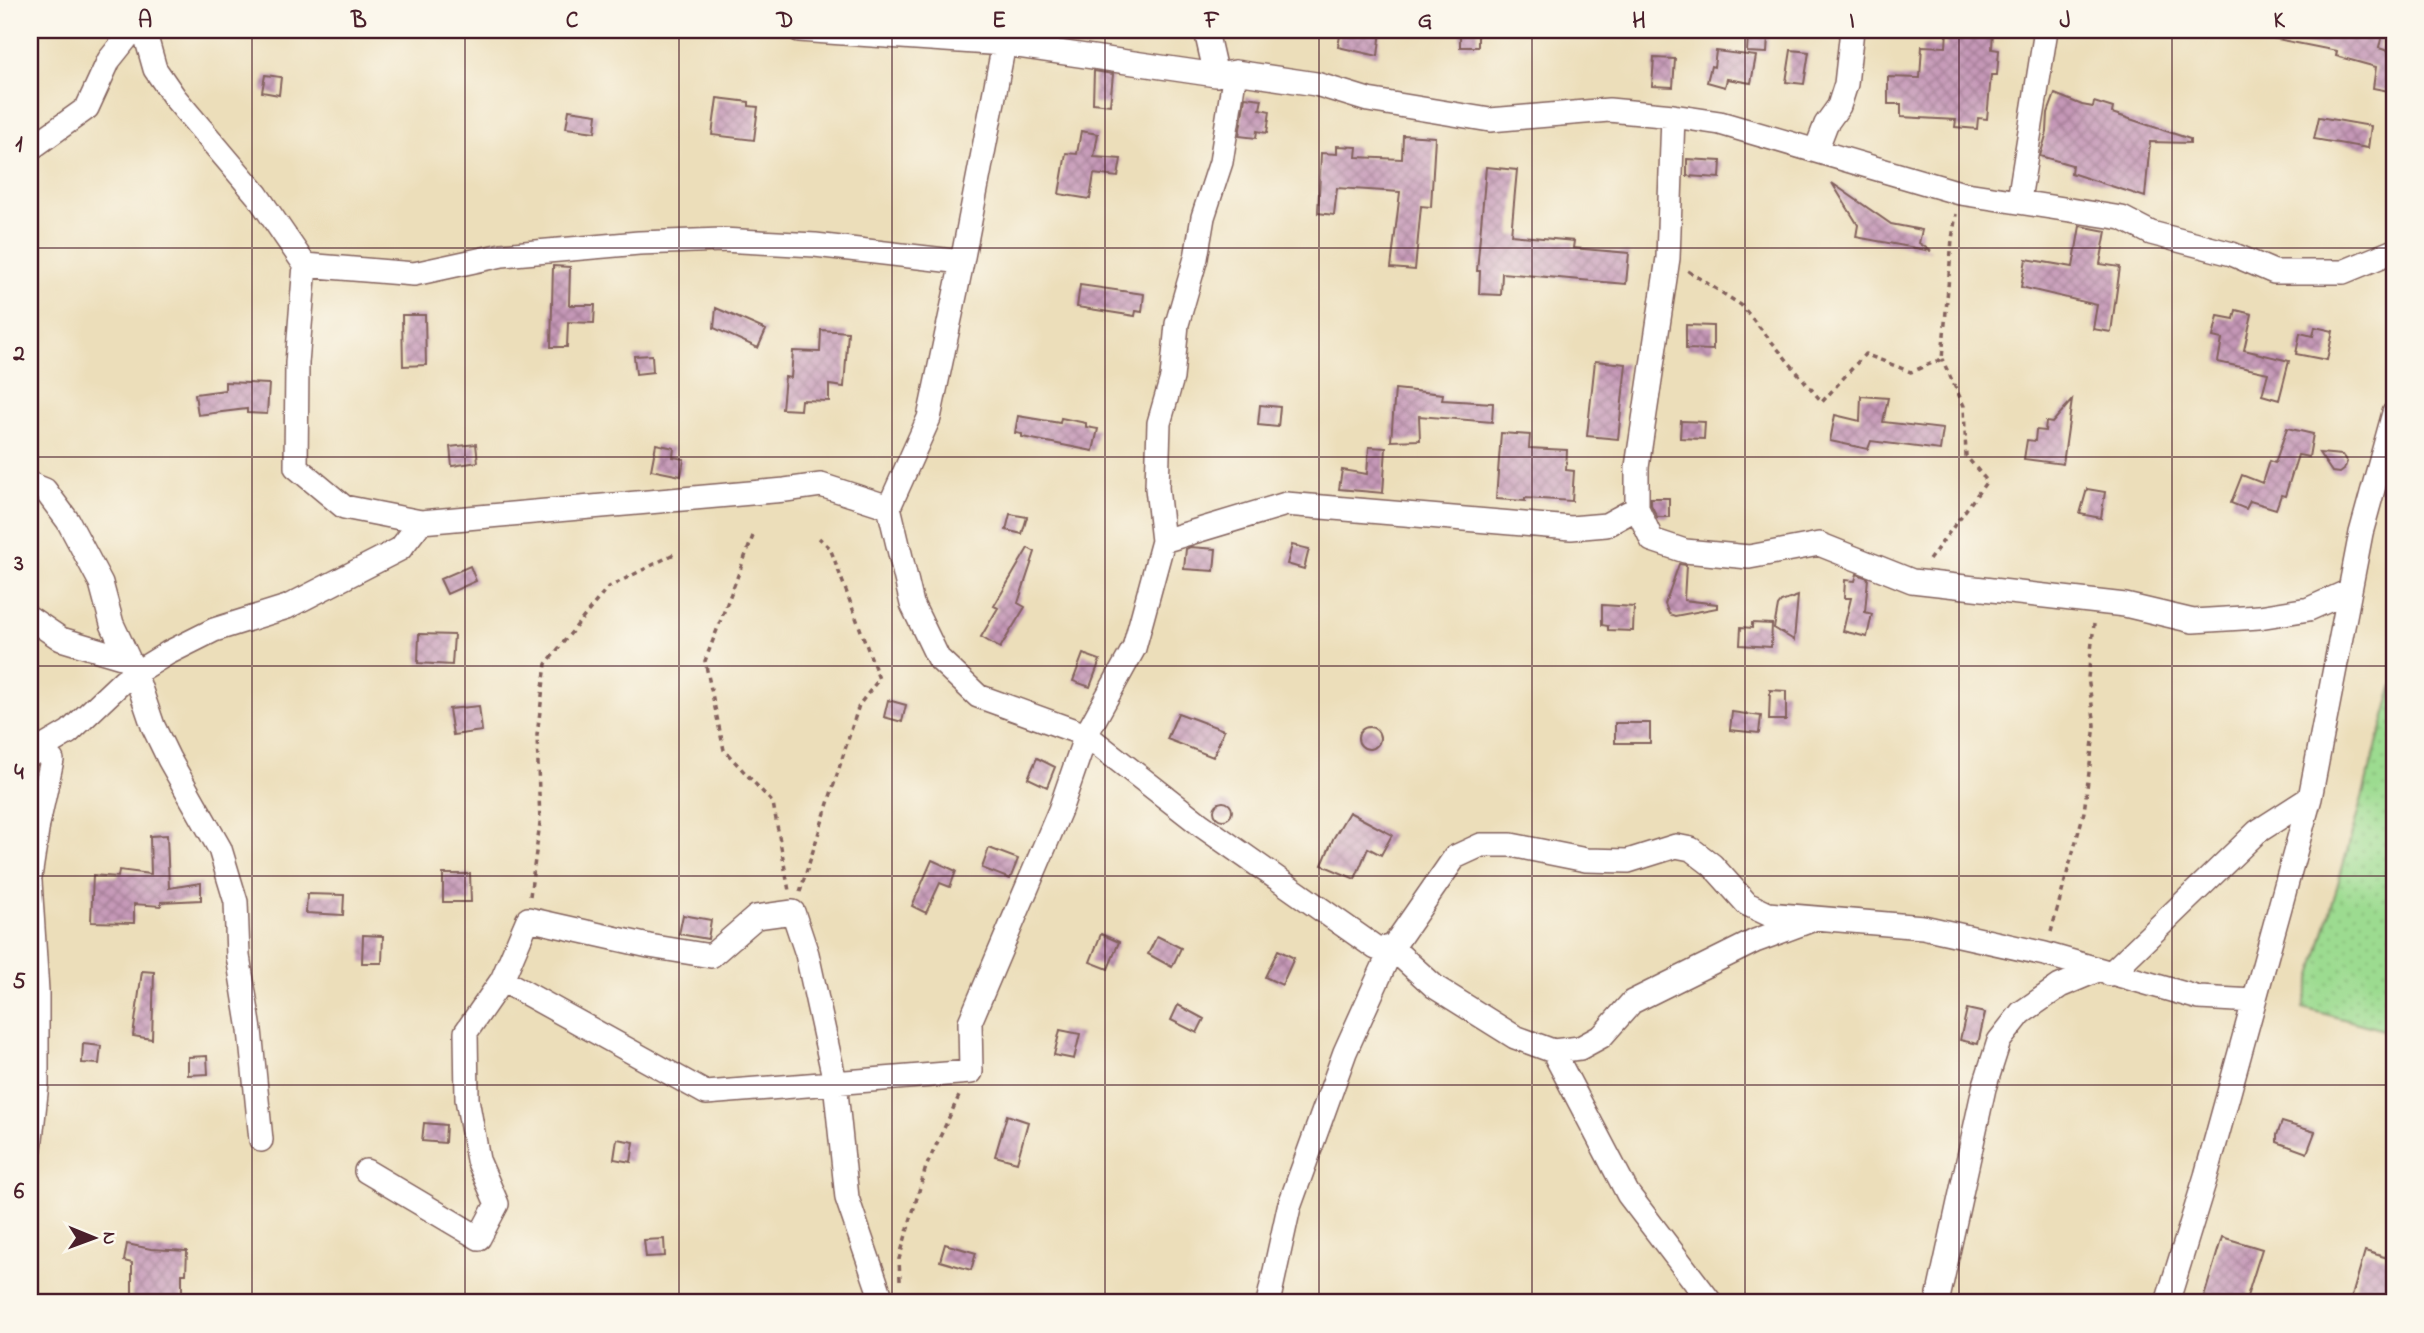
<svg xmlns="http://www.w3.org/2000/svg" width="2424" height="1333" font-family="'Indie Flower',sans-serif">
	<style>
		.grass { fill: url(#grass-dots); stroke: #737d5e; stroke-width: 2 }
		.building { fill: url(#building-cross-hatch) }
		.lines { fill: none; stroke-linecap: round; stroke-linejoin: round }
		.minor-casing { stroke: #83625d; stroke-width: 26 }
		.path { stroke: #83625d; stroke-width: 3.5; stroke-dasharray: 5 5; stroke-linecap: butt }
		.minor { stroke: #fff; stroke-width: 23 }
		.grid { fill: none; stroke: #4a1f2b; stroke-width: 2; stroke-opacity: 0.55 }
		.neatline { fill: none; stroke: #4a1f2b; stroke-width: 2.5 }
		.grid-label { font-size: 23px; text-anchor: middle; font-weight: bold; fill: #4a1f2b }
	</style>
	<defs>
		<pattern id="grass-dots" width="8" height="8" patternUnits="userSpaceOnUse" patternTransform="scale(1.75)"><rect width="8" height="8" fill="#9cdb90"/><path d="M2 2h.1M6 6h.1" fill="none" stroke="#88bc7c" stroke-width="1.8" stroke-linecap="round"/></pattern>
		<pattern id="building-cross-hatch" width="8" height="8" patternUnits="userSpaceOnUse" patternTransform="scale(1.75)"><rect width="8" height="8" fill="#c598b7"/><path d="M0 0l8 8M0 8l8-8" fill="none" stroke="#a27b95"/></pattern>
	</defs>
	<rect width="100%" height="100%" fill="#fbf7ec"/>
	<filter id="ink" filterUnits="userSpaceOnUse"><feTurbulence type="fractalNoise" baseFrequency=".0143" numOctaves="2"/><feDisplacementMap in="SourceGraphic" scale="14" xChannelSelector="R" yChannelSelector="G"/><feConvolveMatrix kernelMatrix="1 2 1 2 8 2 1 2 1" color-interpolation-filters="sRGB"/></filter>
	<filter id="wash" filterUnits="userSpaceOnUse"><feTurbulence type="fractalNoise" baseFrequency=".00686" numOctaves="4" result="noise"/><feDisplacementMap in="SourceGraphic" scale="28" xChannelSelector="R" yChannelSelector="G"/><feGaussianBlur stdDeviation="1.57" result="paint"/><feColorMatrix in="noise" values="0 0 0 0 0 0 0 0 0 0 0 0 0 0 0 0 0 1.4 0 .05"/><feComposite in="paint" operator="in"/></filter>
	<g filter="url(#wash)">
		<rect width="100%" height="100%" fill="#ecdeba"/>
		<path class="grass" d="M 2394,684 L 2394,1033 L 2303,1008 Z"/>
		<g id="blocks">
			<path class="building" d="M 1341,30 L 1381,30 L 1378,56 L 1338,47 Z
				M 1460,30 L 1478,30 L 1478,47 L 1460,47 Z
				M 1947,30 L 1993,30 L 1992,49 L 1999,50 L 1997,75 L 1991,75 L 1987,119 L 1978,118 L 1977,129 L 1955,127 L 1956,120 L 1901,117 L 1901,104 L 1888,104 L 1888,77 L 1920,78 L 1922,46 L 1946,47 Z
				M 2273,30 L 2383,30 L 2379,48 L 2394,53 L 2394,92 L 2373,88 L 2376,67 L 2336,56 L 2337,51 L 2272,38 Z
				M 1748,34 L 1768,36 L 1767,53 L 1747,52 Z
				M 1791,50 L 1809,52 L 1804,84 L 1786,82 Z
				M 1716,51 L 1756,56 L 1751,83 L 1727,79 L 1725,87 L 1707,82 L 1711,66 L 1714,67 Z
				M 1654,58 L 1675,59 L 1673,87 L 1652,86 Z
				M 1094,71 L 1113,74 L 1110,105 L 1093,103 Z
				M 265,75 L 281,77 L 279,95 L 262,92 Z
				M 2055,94 L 2082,105 L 2093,107 L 2094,102 L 2113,108 L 2112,113 L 2190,139 L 2190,143 L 2150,142 L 2145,197 L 2071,173 L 2072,165 L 2040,156 L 2047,132 L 2048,113 Z
				M 1245,97 L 1262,99 L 1260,109 L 1270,111 L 1267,133 L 1257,131 L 1256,138 L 1239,136 Z
				M 717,98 L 749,102 L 749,106 L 758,107 L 754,140 L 712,135 Z
				M 569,110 L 597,114 L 595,132 L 566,128 Z
				M 2319,117 L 2371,126 L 2368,148 L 2314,139 Z
				M 1081,131 L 1098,134 L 1094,157 L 1121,159 L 1118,177 L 1094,174 L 1090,199 L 1059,194 L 1066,153 L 1077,154 Z
				M 1403,135 L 1435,137 L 1431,207 L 1421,206 L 1415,270 L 1391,268 L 1400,192 L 1337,188 L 1334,215 L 1318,213 L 1321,153 L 1337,154 L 1337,146 L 1357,147 L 1356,157 L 1402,159 Z
				M 1687,159 L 1721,161 L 1720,178 L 1687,176 Z
				M 1486,167 L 1517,170 L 1511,235 L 1574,241 L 1573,248 L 1629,253 L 1626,284 L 1502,273 L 1501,295 L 1479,294 L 1480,271 L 1477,271 Z
				M 1832,183 L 1891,224 L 1922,230 L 1919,243 L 1931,251 L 1856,237 L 1858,225 Z
				M 2080,226 L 2106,231 L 2100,264 L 2120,267 L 2111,332 L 2093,329 L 2097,305 L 2021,287 L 2026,259 L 2073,267 Z
				M 553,266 L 570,267 L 569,305 L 595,305 L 594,323 L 568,322 L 567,347 L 551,347 Z
				M 1080,285 L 1144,294 L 1142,312 L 1136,311 L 1135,316 L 1077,307 Z
				M 716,308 L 766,330 L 758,348 L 714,328 Z
				M 2236,310 L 2252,314 L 2244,350 L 2289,361 L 2279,400 L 2262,395 L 2268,373 L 2218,362 L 2222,339 L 2213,337 L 2218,316 L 2234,319 Z
				M 402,315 L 425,315 L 426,365 L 403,366 Z
				M 1686,325 L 1713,326 L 1713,350 L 1686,349 Z
				M 2315,327 L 2333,331 L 2327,360 L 2296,354 L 2300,333 L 2313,336 Z
				M 821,330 L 848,332 L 844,387 L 829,385 L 829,401 L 801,400 L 800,410 L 782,409 L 785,377 L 791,378 L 793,351 L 820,352 Z
				M 652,355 L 653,372 L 636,374 L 634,356 Z
				M 1595,361 L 1626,364 L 1618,439 L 1587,436 Z
				M 225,382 L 269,384 L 267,414 L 247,413 L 247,409 L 198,415 L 195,394 L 225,390 Z
				M 1395,389 L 1443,394 L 1442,400 L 1493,403 L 1492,422 L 1419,416 L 1420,440 L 1391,441 Z
				M 1861,396 L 1888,398 L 1883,422 L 1943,429 L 1940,450 L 1871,441 L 1868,449 L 1830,441 L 1835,415 L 1860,421 Z
				M 2072,400 L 2063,464 L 2024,459 L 2027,440 L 2035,441 L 2036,430 L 2045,431 L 2046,422 L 2052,423 Z
				M 1260,405 L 1280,407 L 1278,427 L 1258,425 Z
				M 1018,416 L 1060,423 L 1061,418 L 1086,423 L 1086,427 L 1098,429 L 1093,451 L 1022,437 L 1022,434 L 1015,433 Z
				M 1681,421 L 1705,422 L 1704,439 L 1680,438 Z
				M 2287,428 L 2313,434 L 2309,457 L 2298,455 L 2285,496 L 2281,495 L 2276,509 L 2250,501 L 2246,509 L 2231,503 L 2242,475 L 2262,483 L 2269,461 L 2275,463 Z
				M 1501,433 L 1530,435 L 1529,448 L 1567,450 L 1566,470 L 1574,471 L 1572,501 L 1525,498 L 1525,501 L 1496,499 Z
				M 476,444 L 478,462 L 452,466 L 450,447 Z
				M 656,444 L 674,448 L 673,457 L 684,459 L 681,476 L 651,470 Z
				M 1369,447 L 1386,448 L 1383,493 L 1339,489 L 1342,470 L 1367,474 Z
				M 2319,453 L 2342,455 L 2347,462 L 2344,470 L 2340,473 L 2332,472 Z
				M 2087,489 L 2105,492 L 2101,518 L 2080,514 Z
				M 1651,498 L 1669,498 L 1669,517 L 1657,517 L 1651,505 Z
				M 1010,514 L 1027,517 L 1022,534 L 1006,530 Z
				M 1292,545 L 1309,549 L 1304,569 L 1287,564 Z
				M 1190,547 L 1216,549 L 1214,571 L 1184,569 L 1186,549 Z
				M 1028,548 L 1035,552 L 1018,603 L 1025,607 L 1000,648 L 981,637 L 998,608 L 994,606 Z
				M 1679,564 L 1686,565 L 1684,600 L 1717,604 L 1717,608 L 1675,616 L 1669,614 L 1665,604 Z
				M 470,566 L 476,581 L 447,594 L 440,579 Z
				M 1857,574 L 1868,578 L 1865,612 L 1872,614 L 1867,637 L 1843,631 L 1851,598 L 1844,598 L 1845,580 L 1855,581 Z
				M 1798,596 L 1794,640 L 1774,628 L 1778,606 L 1781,602 Z
				M 1602,605 L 1634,607 L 1633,631 L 1608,630 L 1608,626 L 1602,625 Z
				M 1752,623 L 1772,624 L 1771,647 L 1740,645 L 1741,627 L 1752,628 Z
				M 419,634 L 454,635 L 452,665 L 418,663 Z
				M 1083,654 L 1100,660 L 1090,687 L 1073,681 Z
				M 1770,690 L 1786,691 L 1786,720 L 1769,720 Z
				M 888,700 L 906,705 L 902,722 L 884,717 Z
				M 479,706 L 482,731 L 453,735 L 449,709 Z
				M 1732,712 L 1761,716 L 1759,733 L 1730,730 Z
				M 1178,713 L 1224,730 L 1213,757 L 1167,739 Z
				M 1615,723 L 1650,723 L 1650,743 L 1615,743 Z
				M1358 738a11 11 0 1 1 22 0a11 11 0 1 1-22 0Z
				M 1037,758 L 1055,767 L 1047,787 L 1028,778 Z
				M1214 811a9 9 0 1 1 18 0a9 9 0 1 1-18 0Z
				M 1349,812 L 1392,835 L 1381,855 L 1368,848 L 1355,879 L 1322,865 L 1333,839 Z
				M 167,835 L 169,888 L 201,883 L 201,900 L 161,902 L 161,906 L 134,904 L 134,923 L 91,922 L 93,875 L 118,877 L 119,870 L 151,874 L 150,836 Z
				M 989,848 L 1018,859 L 1010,879 L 982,868 Z
				M 932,860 L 956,871 L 950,887 L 940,883 L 926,913 L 912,906 Z
				M 443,874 L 470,874 L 471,902 L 443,902 Z
				M 307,894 L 344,895 L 343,915 L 306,913 Z
				M 683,915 L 711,920 L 708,939 L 679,934 Z
				M 1101,934 L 1119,942 L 1108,969 L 1090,962 Z
				M 363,935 L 383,936 L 382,963 L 362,963 Z
				M 1157,936 L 1181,948 L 1172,967 L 1148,954 Z
				M 1278,950 L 1294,958 L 1282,985 L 1265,977 Z
				M 142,971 L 154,972 L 152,1039 L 133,1036 Z
				M 1178,1005 L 1204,1019 L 1197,1033 L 1171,1020 Z
				M 1967,1009 L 1985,1013 L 1978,1044 L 1960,1040 Z
				M 1060,1030 L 1080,1034 L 1074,1059 L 1054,1055 Z
				M 83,1044 L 101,1046 L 99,1064 L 82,1063 Z
				M 207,1056 L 208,1074 L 188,1075 L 188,1057 Z
				M 1007,1115 L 1028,1122 L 1017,1162 L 995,1156 Z
				M 2282,1122 L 2315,1132 L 2307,1153 L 2277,1142 L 2277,1135 Z
				M 424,1123 L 446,1125 L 445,1143 L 422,1141 Z
				M 617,1139 L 634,1142 L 631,1162 L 614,1159 Z
				M 2222,1237 L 2262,1249 L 2245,1303 L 2223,1303 L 2204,1297 Z
				M 664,1239 L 665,1256 L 646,1257 L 644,1240 Z
				M 127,1244 L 151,1249 L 187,1251 L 186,1274 L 182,1274 L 182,1303 L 132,1303 L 132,1263 L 124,1261 Z
				M 945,1244 L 976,1253 L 971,1270 L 940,1261 Z
				M 2365,1251 L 2394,1260 L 2394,1303 L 2350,1303 Z"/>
		</g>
	</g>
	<g filter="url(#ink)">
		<use href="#blocks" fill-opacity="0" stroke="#83625d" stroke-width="2"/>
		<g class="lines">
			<defs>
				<path id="minor" d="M 799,30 L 1004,44 L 1216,75 L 1235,72 L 1316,84 L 1368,100 L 1490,120 L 1609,110 L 1673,116 L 1720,123 L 1960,193 L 2122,218 L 2151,233 L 2232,254 L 2274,272 L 2343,272 L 2394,251
					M 1209,30 L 1208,40 L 1216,75
					M 1673,116 L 1668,258 L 1637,467 L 1637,508 L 1652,540 L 1685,551 L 1749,557 L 1819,544 L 1912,581 L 2125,605 L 2193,621 L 2259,617 L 2309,609 L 2349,591
					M 30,149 L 87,108 L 109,60 L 133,30
					M 1816,150 L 1826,124 L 1839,106 L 1846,84 L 1852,30
					M 2019,200 L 2046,30
					M 305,265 L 414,274 L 502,255 L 639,243 L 722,240 L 815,245 L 962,262
					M 30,484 L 45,490 L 68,521 L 101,583 L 112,624 L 135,673 L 153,726 L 169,759 L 220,849 L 236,902 L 238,956 L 250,1030 L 261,1140
					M 889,507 L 929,418 L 962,262 L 1004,44 L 1010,30
					M 421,522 L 785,490 L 821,485 L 889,507 L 912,604 L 938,658 L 978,696 L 1086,735 L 1201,825 L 1376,948 L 1392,948 L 1455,857 L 1481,845 L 1511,845 L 1586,860 L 1628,861 L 1676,846 L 1691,849 L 1712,865 L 1747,904 L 1768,914 L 1923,927 L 2045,954 L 2199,998 L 2254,1001
					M 1163,541 L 1286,504 L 1571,528 L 1606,525 L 1637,508
					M 30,618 L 61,639 L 128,659
					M 30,755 L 69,732 L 124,680 L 168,653 L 214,630 L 287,607 L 400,549 L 421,522 L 344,507 L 296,467 L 297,363 L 305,265 L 257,195 L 175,98 L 155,69 L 146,37 L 147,30
					M 30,877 L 38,824 L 52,760
					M 30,881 L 37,991 L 37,1084 L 30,1148
					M 2110,974 L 2257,832 L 2310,798
					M 502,980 L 706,1093 L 971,1072 L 970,1022 L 1060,810 L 1086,735 L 1134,648 L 1163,541 L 1157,488 L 1159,423 L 1172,378 L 1177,324 L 1196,258 L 1203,217 L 1221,162 L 1235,72
					M 1553,1051 L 1628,1194 L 1711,1303
					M 366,1171 L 479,1238 L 497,1204 L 478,1160 L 467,1099 L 466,1032 L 502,980 L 528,919 L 649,946 L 711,956 L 756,917 L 793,912 L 807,954 L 835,1082 L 847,1198 L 883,1303
					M 1268,1303 L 1289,1207 L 1345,1052 L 1392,948 L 1435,987 L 1515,1037 L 1553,1051 L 1580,1048 L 1602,1036 L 1632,1002 L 1755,941 L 1809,921
					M 1937,1303 L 1984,1088 L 1999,1041 L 2021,1013 L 2060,986 L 2098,970
					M 2167,1303 L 2206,1176 L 2310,798 L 2361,533 L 2394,413"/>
			</defs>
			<use href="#minor" class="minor-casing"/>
			<path class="path" d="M 1688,271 L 1741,305 L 1822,402 L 1865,354 L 1911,372 L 1942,359 L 1952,239 L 1956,214
				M 753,536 L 705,661 L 724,750 L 773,803 L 789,891
				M 1929,560 L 1987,481 L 1966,456 L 1964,406 L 1942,359
				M 800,892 L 859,705 L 879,679 L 830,548 L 819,538
				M 530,896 L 540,823 L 537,735 L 546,664 L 607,588 L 676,553
				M 2051,932 L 2084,812 L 2095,725 L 2088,678 L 2094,624
				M 900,1280 L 899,1259 L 926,1167 L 959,1096"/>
			<use href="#minor" class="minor"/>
		</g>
	</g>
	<path class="grid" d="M 252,30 L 252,1303M 465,30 L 465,1303M 679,30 L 679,1303M 892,30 L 892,1303M 1105,30 L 1105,1303M 1319,30 L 1319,1303M 1532,30 L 1532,1303M 1745,30 L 1745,1303M 1959,30 L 1959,1303M 2172,30 L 2172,1303M 30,248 L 2394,248M 30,457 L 2394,457M 30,666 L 2394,666M 30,876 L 2394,876M 30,1085 L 2394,1085"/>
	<rect width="2424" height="1333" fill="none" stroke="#fbf7ec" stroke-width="77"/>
	<g transform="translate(94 1238) rotate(91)" stroke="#fbf7ec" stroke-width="5" paint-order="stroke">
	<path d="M0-5L12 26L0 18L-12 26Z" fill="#4a1f2b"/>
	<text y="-10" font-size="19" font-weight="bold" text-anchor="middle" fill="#4a1f2b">N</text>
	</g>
	<rect x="38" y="38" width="2348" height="1256" class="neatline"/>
	<g class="grid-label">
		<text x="145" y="27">A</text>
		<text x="359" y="27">B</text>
		<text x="572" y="27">C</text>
		<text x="785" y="27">D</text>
		<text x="999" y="27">E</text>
		<text x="1212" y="27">F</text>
		<text x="1425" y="27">G</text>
		<text x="1639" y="27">H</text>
		<text x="1852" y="27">I</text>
		<text x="2065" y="27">J</text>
		<text x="2279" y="27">K</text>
		<text x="19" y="151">1</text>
		<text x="19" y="360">2</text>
		<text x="19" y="570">3</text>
		<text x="19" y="779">4</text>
		<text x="19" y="988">5</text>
		<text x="19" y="1198">6</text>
	</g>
</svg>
